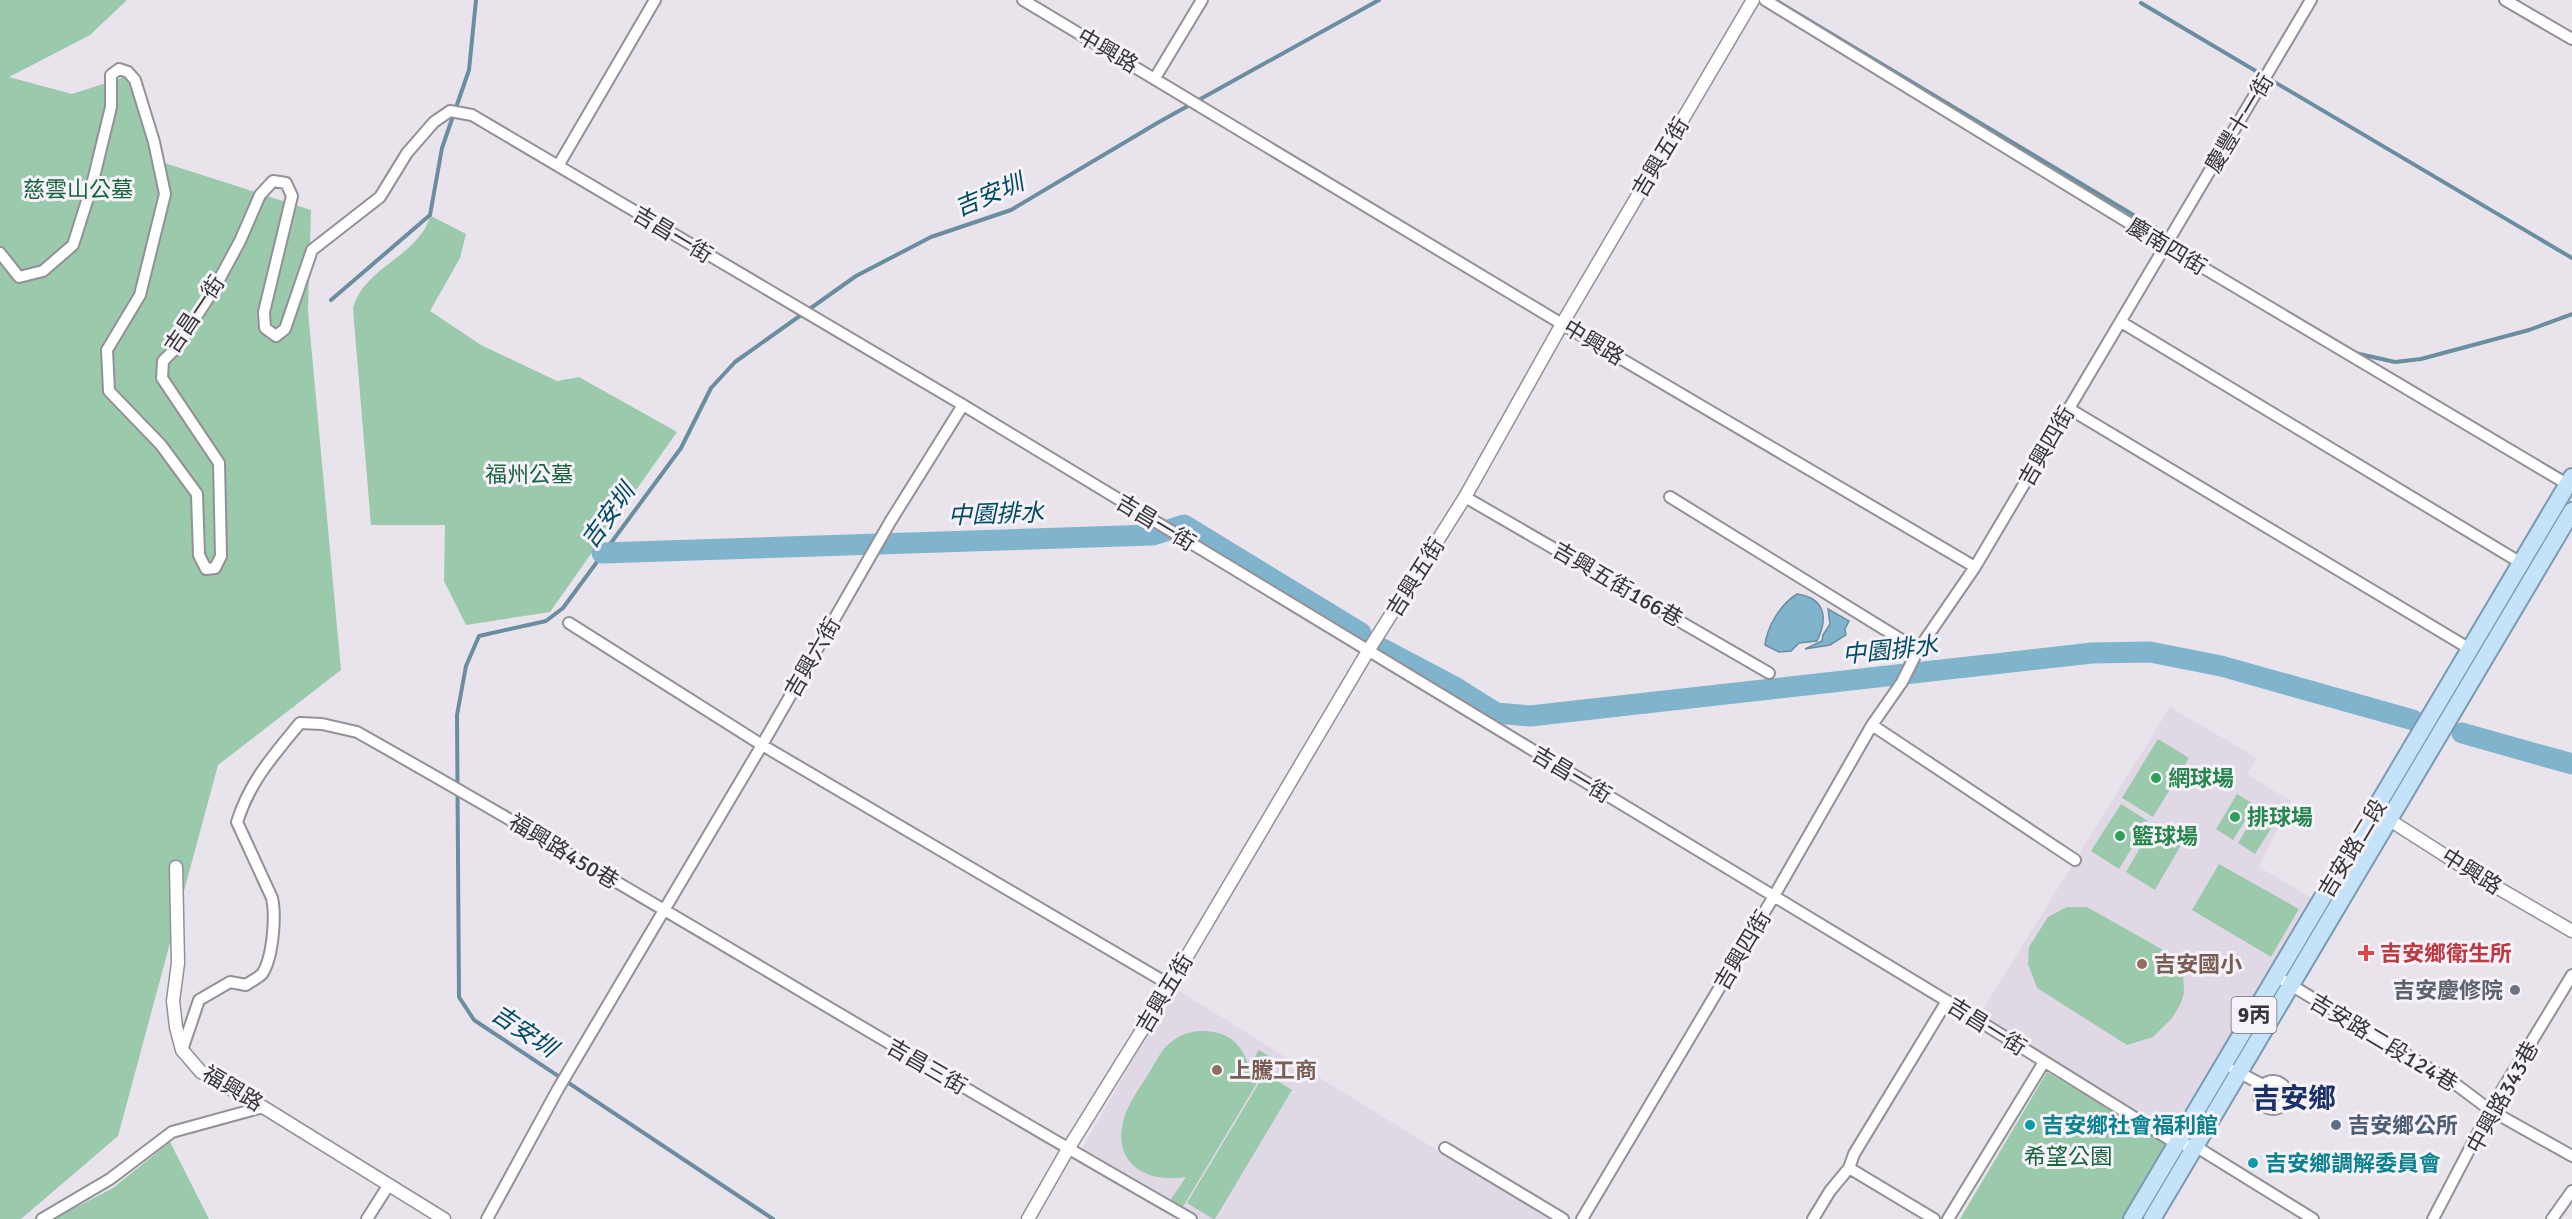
<svg xmlns="http://www.w3.org/2000/svg" width="2572" height="1219" font-family="Signika,'Noto Sans TC',sans-serif">
	<style>
		.built { fill: #e1d8e6 }
		.green { fill: #9ac9ac }
		.water { fill: #80b3cc; stroke: #6a8da0; stroke-width: 1.5 }
		.lines { fill: none; stroke-linecap: round; stroke-linejoin: round }
		.stream { stroke: #6a8da0; stroke-width: 4 }
		.river { stroke: #80b3cc; stroke-width: 21 }
		.minor-casing { stroke: #949097; stroke-width: 14 }
		.tertiary-casing { stroke: #949097; stroke-width: 15 }
		.primary-casing { stroke: #7a9ab2; stroke-width: 20 }
		.minor { stroke: #fff; stroke-width: 10 }
		.tertiary { stroke: #fff; stroke-width: 12 }
		.primary { stroke: #c5e3f8; stroke-width: 16 }
		.leisure-dot { fill: #2e9e5b; stroke: #f6f2f9; stroke-width: 2 }
		.health-dot { fill: #e0444e; stroke: #f6f2f9; stroke-width: 2 }
		.education-dot { fill: #8d6e63; stroke: #f6f2f9; stroke-width: 2 }
		.worship-dot { fill: #6b7280; stroke: #f6f2f9; stroke-width: 2 }
		.culture-dot { fill: #0f9aa8; stroke: #f6f2f9; stroke-width: 2 }
		.service-dot { fill: #5c6f8a; stroke: #f6f2f9; stroke-width: 2 }
		.labels { text-anchor: middle; stroke-width: 6; stroke-linejoin: round; paint-order: stroke }
		.shield { fill: #f6f2f9; stroke: #706e72; stroke-width: 1.5 }
		.shield-label { font-size: 21px; font-weight: bold; fill: #373538 }
		.street-label { font-size: 22px; fill: #373538; stroke: #f6f2f9 }
		.park-label { font-size: 22px; fill: #19643f; stroke: #f6f2f9 }
		.leisure-label { font-size: 22px; font-weight: bold; fill: #27864d; stroke: #f6f2f9; text-anchor: start }
		.health-label { font-size: 22px; font-weight: bold; fill: #be3a42; stroke: #f6f2f9; text-anchor: start }
		.education-label { font-size: 22px; font-weight: bold; fill: #785e54; stroke: #f6f2f9; text-anchor: start }
		.worship-label { font-size: 22px; font-weight: bold; fill: #5b616d; stroke: #f6f2f9; text-anchor: end }
		.culture-label { font-size: 22px; font-weight: bold; fill: #0d838f; stroke: #f6f2f9; text-anchor: start }
		.service-label { font-size: 22px; font-weight: bold; fill: #4e5e75; stroke: #f6f2f9; text-anchor: start }
		.water-label { font-size: 24px; font-style: italic; fill: #024b64; stroke: #f6f2f9 }
		.district-label { font-size: 28px; font-weight: bold; fill: #1b3067; stroke: #f6f2f9 }
	</style>
	<rect width="100%" height="100%" fill="#e9e4ec"/>
	<path class="built" d="M 2170,707 L 2257,758 L 2247,774 L 2291,801 L 2259,867 L 2312,898 L 2174,1133 L 1980,1014 Z
		M 1174,988 L 1549,1219 L 1195,1219 L 1080,1152 Z"/>
	<path class="green" d="M 0,0 L 127,0 L 90,35 L 9,77 L 72,94 L 137,73 L 152,159 L 311,210 L 308,311 L 341,670 L 218,765 L 118,1136 L 21,1219 L 0,1219 Z
		M 431,216 L 466,234 L 460,258 L 430,311 L 481,345 L 557,381 L 579,377 L 677,432 L 550,612 L 466,625 L 444,581 L 445,525 L 371,525 L 353,309 C 361,274 402,261 422,233 C 426,228 428,221 431,216 Z
		M 2158,739 L 2189,758 L 2153,817 L 2122,798 Z
		M 2237,794 L 2255,805 L 2233,840 L 2216,829 Z
		M 2121,804 L 2148,821 L 2119,869 L 2091,851 Z
		M 2259,808 L 2277,819 L 2255,854 L 2238,843 Z
		M 2152,827 L 2181,845 L 2155,890 L 2126,872 Z
		M 2219,864 L 2299,909 L 2271,957 L 2192,910 Z
		M 2067,907 L 2087,907 L 2172,955 L 2183,967 L 2184,993 L 2181,1003 L 2172,1018 L 2153,1037 L 2127,1045 L 2037,988 L 2028,964 L 2029,947 L 2048,917 Z
		M 1199,1031 C 1225,1030 1241,1041 1249,1066 L 1259,1050 L 1272,1058 L 1181,1210 L 1169,1202 L 1186,1177 C 1145,1184 1111,1162 1124,1118 C 1129,1102 1140,1087 1149,1073 C 1155,1064 1161,1049 1170,1043 C 1179,1035 1188,1032 1199,1031 Z
		M 2047,1072 L 2172,1146 L 2128,1219 L 1960,1219 Z
		M 1265,1073 L 1292,1090 L 1215,1219 L 1213,1219 L 1187,1203 Z
		M 170,1142 L 209,1219 L 53,1219 L 113,1188 Z"/>
	<path class="water" d="M 1797,594 C 1826,598 1828,619 1817,641 L 1799,643 L 1791,651 L 1779,652 L 1765,645 C 1767,626 1781,604 1797,594 Z
		M 1828,609 L 1849,621 L 1845,629 L 1846,635 L 1830,645 L 1805,649 L 1822,641 L 1823,635 L 1830,624 Z"/>
	<g class="lines">
		<path class="stream" d="M 1775,0 L 2165,234
			M 2141,3 L 2572,258
			M 331,300 L 430,215 L 442,148 L 469,70 L 476,0
			M 2355,353 L 2395,362 L 2421,359 L 2529,330 L 2572,314
			M 773,1219 L 474,1020 L 459,997 L 457,715 L 466,666 L 479,636 L 546,621 L 563,608 L 681,448 L 711,388 L 735,362 L 856,276 L 931,237 L 1011,210 L 1159,122 L 1379,0"/>
		<path class="river" d="M 602,553 L 1153,535 L 1184,525 L 1361,633
			M 1381,648 L 1453,686 L 1496,713 L 1530,716 L 2092,653 L 2150,652 L 2221,666 L 2413,720
			M 2462,733 L 2572,764"/>
		<defs>
			<path id="minor" d="M 1023,0 L 1562,324 L 1975,567
				M 1765,0 L 2165,245 L 2572,487
				M 2505,0 L 2572,39
				M 1155,78 L 1202,0
				M 558,166 L 655,0
				M 0,253 L 19,277 L 43,271 L 73,245 L 92,185 L 111,107 L 111,75 L 119,69 L 128,72 L 135,80 L 154,142 L 165,194 L 140,295 L 107,350 L 109,391 L 161,445 L 197,494 L 199,555 L 206,569 L 215,568 L 221,556 L 219,463 L 162,378 L 163,361 L 176,348 L 214,289 L 240,241 L 260,195 L 273,181 L 286,183 L 292,196 L 264,312 L 265,328 L 276,336 L 285,329 L 312,250 L 380,197 L 407,153 L 434,122 L 450,111 L 472,115 L 963,405 L 1947,1001 L 2177,1144 L 2195,1146 L 2313,1219
				M 2121,322 L 2521,563
				M 2068,408 L 2470,649
				M 1465,497 L 1769,673
				M 1670,497 L 1918,650
				M 569,623 L 762,745 L 1170,985
				M 1872,725 L 2075,860
				M 2276,976 L 2458,1086 L 2490,1110 L 2572,1156
				M 182,1050 L 199,1000 L 230,982 L 246,985 C 250,982 258,978 262,974 C 273,958 276,916 272,898 L 237,822 C 250,781 273,756 300,723 L 322,724 L 357,732 C 638,890 911,1060 1191,1219
				M 2234,1070 L 2263,1085
				M2259 1095a14 14 0 1 1 28 0a14 14 0 1 1-28 0Z
				M 1445,1148 L 1563,1219
				M 42,1219 L 110,1179 L 172,1132 L 263,1107
				M 367,1219 L 388,1186
				M 487,1219 L 558,1089 L 762,745 L 890,522 L 963,405
				M 1582,1219 L 1774,896 L 1872,725 L 1902,682 L 1918,650 L 1975,567 L 2311,0
				M 1813,1219 L 1830,1191 L 1849,1168
				M 1934,1219 L 1849,1168 L 1854,1154 L 1947,1001
				M 1948,1219 L 2044,1062
				M 2433,1219 L 2490,1110 L 2572,975
				M 2552,1219 L 2572,1191"/>
			<path id="tertiary" d="M 2374,810 L 2474,874 L 2572,931
				M 176,867 L 178,963 L 173,1001 L 176,1027 L 182,1050 L 201,1072 L 263,1107 L 444,1219
				M 1028,1219 L 1068,1149 L 1170,985 L 1368,651 L 1465,497 L 1562,324 L 1753,0"/>
			<path id="primary" d="M 2132,1219 L 2572,477
				M 2152,1219 L 2572,511"/>
		</defs>
		<use href="#minor" class="minor-casing"/>
		<use href="#tertiary" class="tertiary-casing"/>
		<use href="#primary" class="primary-casing"/>
		<use href="#minor" class="minor"/>
		<use href="#tertiary" class="tertiary"/>
		<use href="#primary" class="primary"/>
	</g>
	<g class="leisure-dot">
		<circle cx="2156" cy="778" r="6"/>
		<circle cx="2235" cy="817" r="6"/>
		<circle cx="2120" cy="836" r="6"/>
	</g>
	<path class="health-dot" d="M2363 944h6v6h6v6h-6v6h-6v-6h-6v-6h6z"/>
	<g class="education-dot">
		<circle cx="2142" cy="964" r="6"/>
		<circle cx="1217" cy="1070" r="6"/>
	</g>
	<circle class="worship-dot" cx="2515" cy="990" r="6"/>
	<g class="culture-dot">
		<circle cx="2030" cy="1125" r="6"/>
		<circle cx="2253" cy="1163" r="6"/>
	</g>
	<circle class="service-dot" cx="2336" cy="1125" r="6"/>
	<g class="labels">
		<rect class="shield" x="2231.5" y="997" width="45" height="36" rx="4.5"/>
		<g class="shield-label">
			<text x="2254" y="1022">9丙</text>
		</g>
		<g class="street-label">
			<text transform="translate(1108 50) rotate(30)" y="8">中興路</text>
			<text transform="translate(2239 123) rotate(-59)" y="8">慶豐十一街</text>
			<text transform="translate(1660 157) rotate(-59)" y="8">吉興五街</text>
			<text transform="translate(673 234) rotate(31)" y="8">吉昌一街</text>
			<text transform="translate(2167 246) rotate(31)" y="8">慶南四街</text>
			<text transform="translate(194 314) rotate(-56)" y="8">吉昌一街</text>
			<text transform="translate(1594 342) rotate(31)" y="8">中興路</text>
			<text transform="translate(2046 446) rotate(-60)" y="8">吉興四街</text>
			<text transform="translate(1156 522) rotate(31)" y="8">吉昌一街</text>
			<text transform="translate(1415 577) rotate(-58)" y="8">吉興五街</text>
			<text transform="translate(1618 584) rotate(30)" y="8">吉興五街166巷</text>
			<text transform="translate(812 657) rotate(-60)" y="8">吉興六街</text>
			<text transform="translate(1572 774) rotate(31)" y="8">吉昌一街</text>
			<text transform="translate(2352 848) rotate(-59)" y="8">吉安路二段</text>
			<text transform="translate(564 851) rotate(31)" y="8">福興路450巷</text>
			<text transform="translate(2472 871) rotate(32)" y="8">中興路</text>
			<text transform="translate(1742 950) rotate(-59)" y="8">吉興四街</text>
			<text transform="translate(1164 993) rotate(-59)" y="8">吉興五街</text>
			<text transform="translate(1987 1026) rotate(32)" y="8">吉昌一街</text>
			<text transform="translate(2384 1042) rotate(31)" y="8">吉安路二段124巷</text>
			<text transform="translate(927 1066) rotate(30)" y="8">吉昌三街</text>
			<text transform="translate(233 1088) rotate(31)" y="8">福興路</text>
			<text transform="translate(2502 1097) rotate(-61)" y="8">中興路343巷</text>
		</g>
		<g class="park-label">
			<text x="78" y="197">慈雲山公墓</text>
			<text x="529" y="482">福州公墓</text>
			<text x="2068" y="1164">希望公園</text>
		</g>
		<g class="leisure-label">
			<text x="2168" y="786">網球場</text>
			<text x="2247" y="825">排球場</text>
			<text x="2132" y="844">籃球場</text>
		</g>
		<g class="health-label">
			<text x="2380" y="961">吉安鄉衛生所</text>
		</g>
		<g class="education-label">
			<text x="2154" y="972">吉安國小</text>
			<text x="1229" y="1078">上騰工商</text>
		</g>
		<g class="worship-label">
			<text x="2503" y="998">吉安慶修院</text>
		</g>
		<g class="culture-label">
			<text x="2042" y="1133">吉安鄉社會福利館</text>
			<text x="2265" y="1171">吉安鄉調解委員會</text>
		</g>
		<g class="service-label">
			<text x="2348" y="1133">吉安鄉公所</text>
		</g>
		<g class="water-label">
			<text transform="translate(989 195) rotate(-23)" y="8">吉安圳</text>
			<text transform="translate(996 514) rotate(-2)" y="8">中園排水</text>
			<text transform="translate(608 516) rotate(-54)" y="8">吉安圳</text>
			<text transform="translate(1890 650) rotate(-6)" y="8">中園排水</text>
			<text transform="translate(524 1031) rotate(34)" y="8">吉安圳</text>
		</g>
		<g class="district-label">
			<text x="2294" y="1108">吉安鄉</text>
		</g>
	</g>
</svg>
